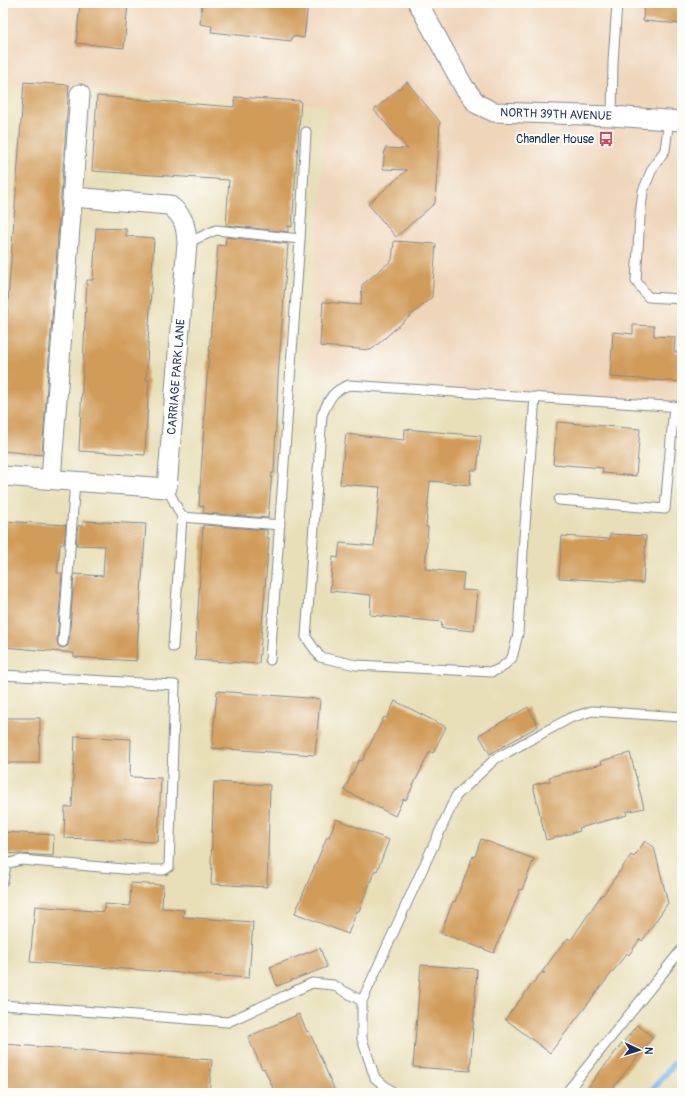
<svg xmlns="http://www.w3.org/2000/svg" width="685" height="1096" font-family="Pangolin,sans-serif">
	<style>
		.built { fill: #efd6bb }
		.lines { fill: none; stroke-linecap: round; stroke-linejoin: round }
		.stream { stroke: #7eb8ef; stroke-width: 6 }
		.building { fill: #d19c5a }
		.lane-casing { stroke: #82878c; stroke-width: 11 }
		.street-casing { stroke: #82878c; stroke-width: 21 }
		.lane { stroke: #fff; stroke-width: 9 }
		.street { stroke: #fff; stroke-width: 19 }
		.labels { text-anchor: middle; stroke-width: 4; stroke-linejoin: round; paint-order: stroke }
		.street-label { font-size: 12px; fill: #1b2f5e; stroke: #fdfcf7 }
		.poi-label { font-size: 12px; fill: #1b2f5e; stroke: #fdfcf7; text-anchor: end }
	</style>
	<rect width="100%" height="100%" fill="#fdfcf7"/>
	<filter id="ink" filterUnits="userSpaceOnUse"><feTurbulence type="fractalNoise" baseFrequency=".025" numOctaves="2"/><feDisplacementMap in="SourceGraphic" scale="8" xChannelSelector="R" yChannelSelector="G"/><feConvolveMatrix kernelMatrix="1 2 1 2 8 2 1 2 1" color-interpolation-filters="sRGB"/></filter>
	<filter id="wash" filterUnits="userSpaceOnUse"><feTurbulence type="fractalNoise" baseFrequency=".012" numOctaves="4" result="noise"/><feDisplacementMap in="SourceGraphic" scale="16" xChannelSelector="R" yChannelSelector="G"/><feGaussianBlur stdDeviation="0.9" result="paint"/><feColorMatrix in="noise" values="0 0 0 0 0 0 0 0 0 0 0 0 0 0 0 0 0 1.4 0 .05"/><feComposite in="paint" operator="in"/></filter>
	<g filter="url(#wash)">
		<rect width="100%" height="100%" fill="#e8dfb9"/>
		<path class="built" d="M 3,3 L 682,3 L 682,404 L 307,376 L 327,106 L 3,83 Z
			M 682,501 L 682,612 L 674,611 Z"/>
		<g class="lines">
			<path class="stream" d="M 650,1093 L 682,1054"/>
		</g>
		<g id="blocks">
			<path class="building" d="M 80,3 L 128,3 L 124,48 L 76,43 Z
				M 202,3 L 308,3 L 304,38 L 292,36 L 291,41 L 211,32 L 212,26 L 200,24 Z
				M 644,3 L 682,3 L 682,24 L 643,21 Z
				M 24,82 L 69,85 L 42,455 L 3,451 L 3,369 Z
				M 407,82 L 440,122 L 435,203 L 396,237 L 368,204 L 407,170 L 383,169 L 385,148 L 408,149 L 374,110 Z
				M 97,96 L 234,107 L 235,97 L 301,101 L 292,227 L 288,226 L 288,232 L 226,225 L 229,180 L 92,171 Z
				M 96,228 L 126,229 L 126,236 L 154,238 L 146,380 L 149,380 L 145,455 L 79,451 L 87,280 L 93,280 Z
				M 226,237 L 288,244 L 278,377 L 274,473 L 272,473 L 268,518 L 203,513 L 204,506 L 199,506 L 207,377 L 218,245 L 225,246 Z
				M 394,241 L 436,244 L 432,297 L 371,350 L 320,346 L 323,302 L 361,305 L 362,285 L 392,260 Z
				M 633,325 L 654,326 L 654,336 L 675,337 L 674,352 L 682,352 L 682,382 L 610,377 L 613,332 L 633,334 Z
				M 557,422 L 640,429 L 636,476 L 602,473 L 603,468 L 553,464 Z
				M 405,429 L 481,436 L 477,470 L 471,470 L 470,485 L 430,481 L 426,527 L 428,527 L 425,569 L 464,573 L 462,590 L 478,591 L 474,631 L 441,628 L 442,622 L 370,615 L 371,595 L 330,591 L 333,557 L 338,558 L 340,543 L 374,546 L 380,487 L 340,484 L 346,434 L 404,440 Z
				M 3,521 L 66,525 L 64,544 L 60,544 L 57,573 L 62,573 L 57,642 L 59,647 L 63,648 L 68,646 L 69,642 L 74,574 L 103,576 L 105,546 L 76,545 L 78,526 L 83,526 L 83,521 L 146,524 L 136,661 L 74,657 L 74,653 L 3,647 Z
				M 203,525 L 267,530 L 267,538 L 269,538 L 259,664 L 195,660 Z
				M 610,534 L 646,536 L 643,583 L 559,578 L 562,536 L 610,539 Z
				M 217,691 L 320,699 L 315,755 L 212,748 Z
				M 395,701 L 446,727 L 433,753 L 430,751 L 406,800 L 403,799 L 395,816 L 344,790 L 359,760 L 362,761 L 384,717 L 387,718 Z
				M 528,707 L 538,726 L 490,754 L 479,735 Z
				M 3,718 L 40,718 L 39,763 L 3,763 Z
				M 75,736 L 131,739 L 130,777 L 161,778 L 158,842 L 64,838 L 65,807 L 72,807 Z
				M 630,753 L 644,808 L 626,812 L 627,815 L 579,828 L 580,831 L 546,840 L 533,785 L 550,781 L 549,777 L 602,764 L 601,761 Z
				M 214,782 L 270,785 L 267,887 L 211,884 L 212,864 L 211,864 Z
				M 336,819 L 389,840 L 377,871 L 375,870 L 359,911 L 357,911 L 348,934 L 295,913 L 327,837 L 329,837 Z
				M 3,832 L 54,835 L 53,856 L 3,853 Z
				M 481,839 L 534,859 L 522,890 L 520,889 L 502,935 L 501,935 L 494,953 L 441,933 L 453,901 L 455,902 L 473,856 L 475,857 Z
				M 645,841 L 654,847 L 668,903 L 642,941 L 640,939 L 629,955 L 627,953 L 550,1053 L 505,1019 L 541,973 L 545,973 L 542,972 L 555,954 L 568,938 L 571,940 L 602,894 L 603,895 L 631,855 L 634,857 Z
				M 131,883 L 163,885 L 162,908 L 184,910 L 183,917 L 253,922 L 249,978 L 30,962 L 35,906 L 104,912 L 105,904 L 130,906 Z
				M 320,948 L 327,967 L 277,986 L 270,967 Z
				M 421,965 L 477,969 L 470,1071 L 413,1067 Z
				M 299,1014 L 307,1032 L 309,1031 L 336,1093 L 275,1093 L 264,1068 L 262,1069 L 248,1037 Z
				M 637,1025 L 653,1037 L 609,1093 L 583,1093 Z
				M 3,1044 L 212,1060 L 209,1093 L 3,1093 Z"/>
		</g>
	</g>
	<g filter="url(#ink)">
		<use href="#blocks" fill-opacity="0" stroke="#82878c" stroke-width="1"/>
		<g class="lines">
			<defs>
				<path id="lane" d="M 612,116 L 613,62 L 617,3
					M 669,120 L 665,150 L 652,169 L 643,191 L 640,217 L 636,281 L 648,297 L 682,299
					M 187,243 L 216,230 L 300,239 L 306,132
					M 535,397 L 523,551 L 518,634 L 512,658 L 501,668 L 492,672 L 356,665 L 320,657 L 306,637 L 322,415 C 329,399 332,391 349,385 L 682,407
					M 167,488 L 182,517 L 280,525
					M 559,500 L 665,509 L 674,406
					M 63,642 L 75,481
					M 173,647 L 182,517
					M 270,660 L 300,239
					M 3,675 L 175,685 L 169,867 L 164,870 L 135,870 L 21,860 L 6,864 L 3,881
					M 3,1005 L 228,1022 L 312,983 L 333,985 L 362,1001
					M 394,1093 L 375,1078 L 362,1039 L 362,1001 L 456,796 L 495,759 L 570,718 L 592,711 L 682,717
					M 566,1093 L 682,949"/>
				<g id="street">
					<path id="s1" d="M 418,3 L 464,87 L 477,104 L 494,112 L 612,116 L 682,121"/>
					<path id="s2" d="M 3,476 L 167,488 L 187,243 C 186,225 184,216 169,205 L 73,197"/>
					<path d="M 51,479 L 80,94"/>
				</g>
			</defs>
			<use href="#lane" class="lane-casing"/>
			<use href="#street" class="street-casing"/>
			<use href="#lane" class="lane"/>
			<use href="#street" class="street"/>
		</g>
	</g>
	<defs>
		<symbol id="bus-bare" viewBox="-9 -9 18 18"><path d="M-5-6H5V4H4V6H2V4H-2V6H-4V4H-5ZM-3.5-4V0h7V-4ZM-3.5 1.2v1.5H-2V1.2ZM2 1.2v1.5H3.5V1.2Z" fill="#d1495b" stroke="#fdfcf7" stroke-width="2.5" paint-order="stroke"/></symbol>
	</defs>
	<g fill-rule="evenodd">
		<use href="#bus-bare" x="595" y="128" width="22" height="22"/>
	</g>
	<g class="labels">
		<g class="street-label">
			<text dy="4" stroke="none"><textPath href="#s1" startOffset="198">NORTH 39TH AVENUE</textPath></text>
			<text dy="4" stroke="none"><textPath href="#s2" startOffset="276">CARRIAGE PARK LANE</textPath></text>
		</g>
		<g class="poi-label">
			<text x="594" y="143">Chandler House</text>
		</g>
	</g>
	<rect width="685" height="1096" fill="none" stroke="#fdfcf7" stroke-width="16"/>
	<g transform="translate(639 1050) rotate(94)" stroke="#fdfcf7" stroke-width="3" paint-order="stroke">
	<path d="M0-3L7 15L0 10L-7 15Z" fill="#1b2f5e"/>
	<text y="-6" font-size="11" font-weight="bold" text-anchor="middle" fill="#1b2f5e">N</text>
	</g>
</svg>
